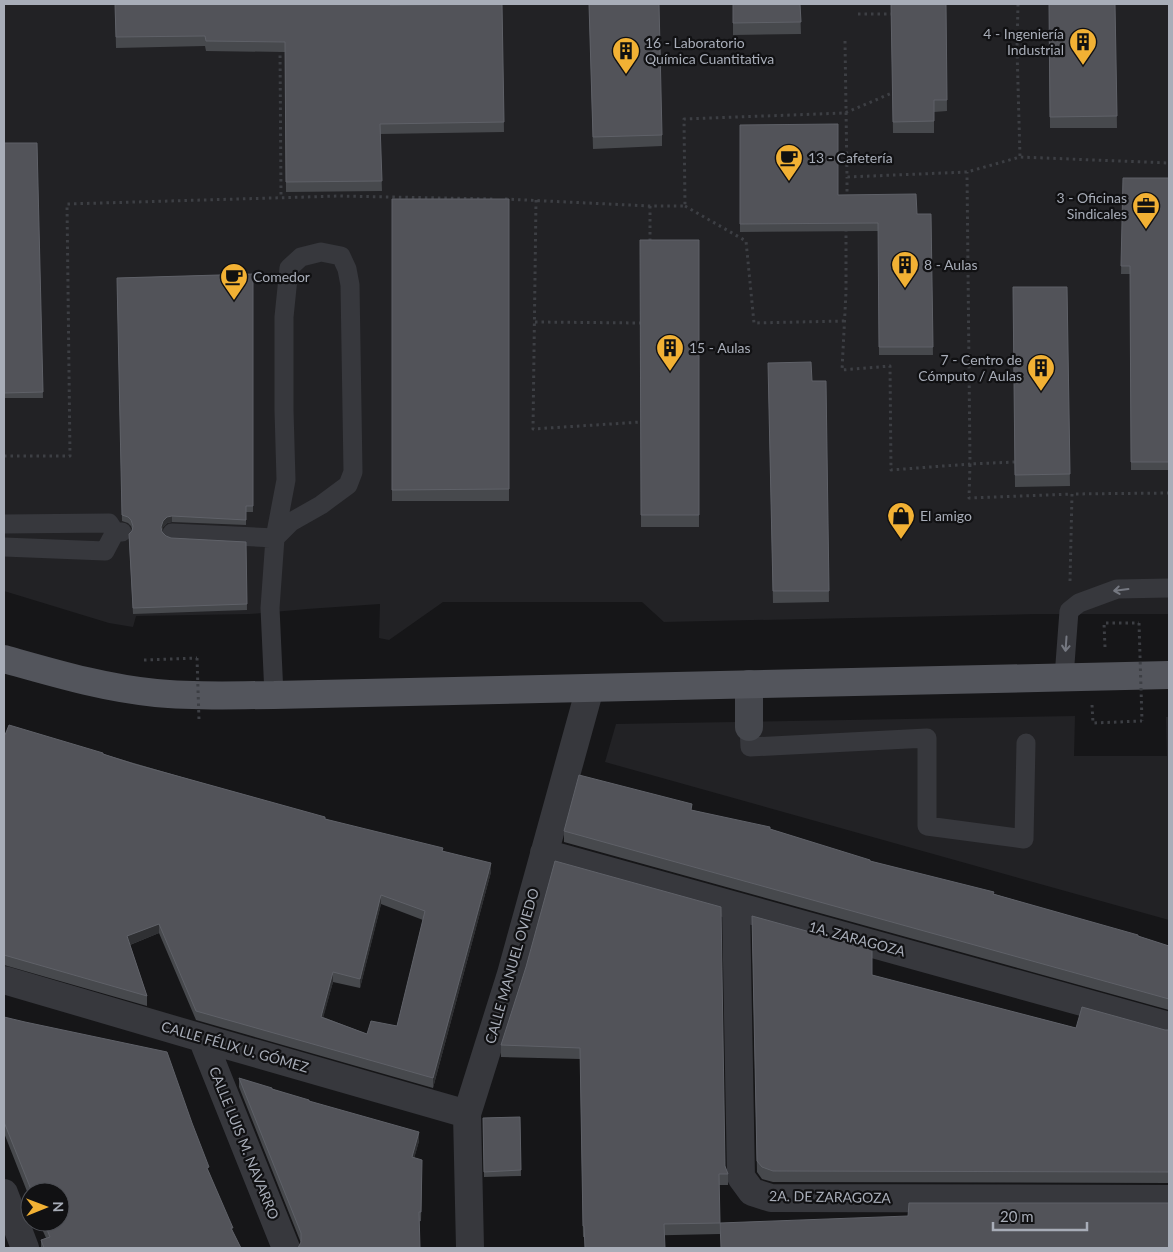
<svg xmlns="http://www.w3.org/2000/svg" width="1173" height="1252" font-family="Lato,sans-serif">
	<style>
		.built { fill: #222225 }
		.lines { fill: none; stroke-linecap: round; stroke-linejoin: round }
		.path { stroke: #3d3f44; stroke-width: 3; stroke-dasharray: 2.5 4; stroke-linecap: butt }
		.lane { stroke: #37383d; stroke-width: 19 }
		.street { stroke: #37383d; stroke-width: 28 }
		.secondary { stroke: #45474d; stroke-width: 28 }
		.primary { stroke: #53555c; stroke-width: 28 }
		.path-bridge { stroke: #3d3f44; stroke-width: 3; stroke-dasharray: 2.5 4; stroke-linecap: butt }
		.wall { fill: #47494d; fill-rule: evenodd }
		.shaded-wall { fill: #2f3033 }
		.building { fill: #525359; stroke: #5f6168; fill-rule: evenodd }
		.oneway { stroke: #757881 }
		.labels { text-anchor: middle; stroke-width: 4.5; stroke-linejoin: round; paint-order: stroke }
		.poi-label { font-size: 14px; fill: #a8adb8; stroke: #111113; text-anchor: start }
		.street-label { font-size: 14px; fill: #a8adb8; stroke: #111113 }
	</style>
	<rect width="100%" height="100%" fill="#161618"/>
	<path class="built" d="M 4,4 L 1169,4 L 1169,614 L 1036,614 L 664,622 L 642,602 L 443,602 L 389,640 L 379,638 L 380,604 L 307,609 L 250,614 L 136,616 L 133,627 L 109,623 L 4,591 Z
		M 1075,716 L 1074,756 L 1167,756 L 1166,717 L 1169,717 L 1169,920 L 605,762 L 616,724 Z"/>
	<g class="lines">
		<path class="path" d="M 1018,4 L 1017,49 L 1020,157
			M 858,14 L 891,14
			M 845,41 L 847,177 L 967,172 L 1020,157 L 1169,163
			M 280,49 L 281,197
			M 1017,49 L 1049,49
			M 847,198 L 847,177
			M 505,199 L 650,206 L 685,206 L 684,119 L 845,113 L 892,93
			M 536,200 L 533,429 L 641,422
			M 650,206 L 650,243
			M 685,206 L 746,241 L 754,323 L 845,321
			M 846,229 L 846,292 L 842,370 L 890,366 L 891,470 L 970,464 L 967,172
			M 535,322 L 641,323
			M 4,456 L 70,456 L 67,204 L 340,196 L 494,199
			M 1015,462 L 970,464 L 969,498 L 1072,494
			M 1070,581 L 1072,494 L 1169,493
			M 1105,647 L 1104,623 L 1139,623
			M 144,660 L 197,658
			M 1092,705 L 1093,723 L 1142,721"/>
		<path class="lane" d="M 321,252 L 341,256 L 347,269 L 350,285 L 353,472 L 348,485 L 321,505 L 291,522 L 275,538 L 286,480 L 284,410 L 284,317 L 289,268 L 301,257 Z
			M 4,524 L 109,523 L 115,532 L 122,532
			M 172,533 L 275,538 L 270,608 L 274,695
			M 4,547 L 105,551 L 115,532
			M 1064,677 L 1069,611 L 1079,603 L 1117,589 L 1169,588
			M 749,727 L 750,747 L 927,738 L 927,826 L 1024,839 L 1026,743"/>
		<path class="street" d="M 544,853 L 1169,1026
			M 736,906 L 741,1177 L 752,1192 L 771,1198 L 1169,1199
			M 4,980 L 202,1038 L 467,1114
			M 202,1038 L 286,1248
			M 4,1193 L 25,1248
			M 470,1248 L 467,1114 L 511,974 L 590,688"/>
		<path class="secondary" d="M 749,684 L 749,727"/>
		<path class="primary" d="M 4,659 C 54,673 104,688 156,693 C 195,697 235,695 274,695 L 1169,675"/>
		<path class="path-bridge" d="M 1139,623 L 1142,721
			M 197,658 L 199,720"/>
	</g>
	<path class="wall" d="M 115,4 L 390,5 L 502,4 L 504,132 L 380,134 L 382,191 L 286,192 L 285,52 L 206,51 L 205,46 L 116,48 Z
		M 589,4 L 662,135 L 662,146 L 593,149 Z
		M 733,4 L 800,4 L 801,34 L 733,35 Z
		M 891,4 L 946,4 L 947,111 L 934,112 L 934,133 L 893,133 Z
		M 1049,4 L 1115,4 L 1117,128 L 1050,128 Z
		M 740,125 L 838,195 L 917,214 L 931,214 L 933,355 L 879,355 L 878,231 L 740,232 Z
		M 4,143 L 37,143 L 43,398 L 4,398 Z
		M 1123,178 L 1169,178 L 1169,470 L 1131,470 L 1130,274 L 1121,274 Z
		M 392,199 L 509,199 L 509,501 L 392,501 Z
		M 640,240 L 699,240 L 699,527 L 641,527 Z
		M 253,274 L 253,512 L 246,512 L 246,525 L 172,522 L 167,523 L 163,527 L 162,531 L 166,536 L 171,538 L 246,542 L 247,610 L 133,614 L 129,540 L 132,529 L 131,526 L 128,523 L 122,521 L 117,278 Z
		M 1013,287 L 1067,287 L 1070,486 L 1015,487 Z
		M 768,363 L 812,381 L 826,381 L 829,602 L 773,603 Z
		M 4,735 L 103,754 L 325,819 L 443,851 L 491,872 L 433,1088 L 196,1020 L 159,933 L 130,945 L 147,996 L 147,1006 L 4,965 ZM 381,904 L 423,920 L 397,1026 L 367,1034 L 323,1017 L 333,982 L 360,988 Z
		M 692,810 L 770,829 L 870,861 L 994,894 L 1138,936 L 1169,946 L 1169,1010 L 564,842 L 564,831 Z
		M 752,916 L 872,975 L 1076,1028 L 1169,1030 L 1169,1183 L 773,1182 L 762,1179 L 757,1172 Z
		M 526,967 L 725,1166 L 728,1174 L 728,1185 L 719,1185 L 720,1234 L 583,1237 L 580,1059 L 501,1057 L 501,1045 Z
		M 4,1017 L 209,1172 L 233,1232 L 241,1248 L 41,1248 L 41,1240 L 46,1238 L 39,1222 L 60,1222 L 60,1192 L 30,1192 L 30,1199 L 4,1133 Z
		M 239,1078 L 309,1101 L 419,1141 L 414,1158 L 422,1179 L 421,1221 L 301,1243 L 239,1087 Z
		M 520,1117 L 521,1176 L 484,1177 L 483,1118 Z"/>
	<path class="shaded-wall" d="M 172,516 L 172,522 L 167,523 L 163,527 L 161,533 L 161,527 L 163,521 L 167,517 Z
		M 491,863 L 491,872 L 433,1088 L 433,1078 Z
		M 381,895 L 381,904 L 360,988 L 360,979 Z
		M 159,924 L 159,933 L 127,946 L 127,936 Z
		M 333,972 L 333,982 L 321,1026 L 321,1017 Z
		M 419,1132 L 419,1141 L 412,1166 L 412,1157 Z"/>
	<path class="building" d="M 115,4 L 390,4 L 390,5 L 502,4 L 504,122 L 380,124 L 382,181 L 286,182 L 285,42 L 206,41 L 205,36 L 116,37 Z
		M 589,4 L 659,4 L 662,135 L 593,137 Z
		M 733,4 L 800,4 L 801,22 L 733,23 Z
		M 891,4 L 946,4 L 947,100 L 934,100 L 934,121 L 893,122 Z
		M 1049,4 L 1115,4 L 1117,116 L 1050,117 Z
		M 838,124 L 838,195 L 916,194 L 917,214 L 931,214 L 933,347 L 879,347 L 878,223 L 740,224 L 740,125 Z
		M 4,143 L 37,143 L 43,392 L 4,393 Z
		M 1123,178 L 1169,178 L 1169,462 L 1131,462 L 1130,266 L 1121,266 Z
		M 392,199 L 509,199 L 509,489 L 392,490 Z
		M 640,240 L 699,240 L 699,515 L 641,515 Z
		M 253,274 L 253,506 L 246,506 L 246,520 L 172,516 L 167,517 L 163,521 L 161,527 L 162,532 L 166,536 L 171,538 L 246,542 L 247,604 L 133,608 L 129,534 L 132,531 L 133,526 L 131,520 L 128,517 L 122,515 L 117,278 Z
		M 1013,287 L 1067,287 L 1070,474 L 1015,475 Z
		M 811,362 L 812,381 L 826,381 L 829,591 L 773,591 L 768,363 Z
		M 9,725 L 103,753 L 103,754 L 134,764 L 325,817 L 325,819 L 443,848 L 442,851 L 491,863 L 433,1078 L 196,1011 L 159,924 L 127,936 L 147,996 L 4,955 L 4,735 L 5,735 ZM 381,895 L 425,911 L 397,1026 L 371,1021 L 367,1034 L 321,1017 L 333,972 L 360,979 Z
		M 579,775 L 692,804 L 691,810 L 770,827 L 770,829 L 870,860 L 870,861 L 994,892 L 993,894 L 1138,935 L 1138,936 L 1169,946 L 1169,999 L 564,831 Z
		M 555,861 L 721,907 L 725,1166 L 728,1174 L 719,1174 L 720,1223 L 664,1224 L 665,1248 L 585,1248 L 584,1226 L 583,1226 L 580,1048 L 501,1045 L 526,967 Z
		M 752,916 L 872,949 L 872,975 L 1076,1028 L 1082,1007 L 1165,1030 L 1169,1030 L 1169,1172 L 773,1171 L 762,1167 L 757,1161 Z
		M 4,1017 L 25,1022 L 167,1052 L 192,1123 L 209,1167 L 207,1168 L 233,1228 L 231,1228 L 241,1248 L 44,1248 L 41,1240 L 50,1237 L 44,1222 L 60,1222 L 60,1192 L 32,1192 L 4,1122 Z
		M 239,1078 L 272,1088 L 272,1089 L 309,1100 L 309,1101 L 419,1132 L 412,1157 L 422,1160 L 421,1212 L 419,1212 L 420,1248 L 298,1248 L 301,1242 L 301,1233 Z
		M 520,1117 L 521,1170 L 484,1172 L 483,1118 Z
		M 909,1203 L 1169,1203 L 1169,1248 L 721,1248 L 720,1223 L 908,1216 Z"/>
	<defs><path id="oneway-shaft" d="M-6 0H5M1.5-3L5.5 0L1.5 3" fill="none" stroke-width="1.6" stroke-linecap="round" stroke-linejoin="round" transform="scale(1.25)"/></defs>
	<g class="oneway">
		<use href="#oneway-shaft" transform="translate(1121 590) rotate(173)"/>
		<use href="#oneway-shaft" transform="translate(1066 644) rotate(94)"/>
	</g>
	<defs>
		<symbol id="building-pin" viewBox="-11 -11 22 30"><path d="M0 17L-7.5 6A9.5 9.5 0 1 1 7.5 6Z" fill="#f2b134" stroke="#111113"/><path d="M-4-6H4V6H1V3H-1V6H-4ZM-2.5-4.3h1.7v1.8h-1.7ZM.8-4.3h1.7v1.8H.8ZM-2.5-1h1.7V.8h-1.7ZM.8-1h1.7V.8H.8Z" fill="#111"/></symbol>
		<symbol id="cafe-pin" viewBox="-11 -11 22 30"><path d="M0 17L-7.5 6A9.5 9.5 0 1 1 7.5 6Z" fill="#f2b134" stroke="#111113"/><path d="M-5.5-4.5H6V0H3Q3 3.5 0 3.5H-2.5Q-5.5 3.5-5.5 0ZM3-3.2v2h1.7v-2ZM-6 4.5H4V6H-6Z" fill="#111"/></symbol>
		<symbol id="office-pin" viewBox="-11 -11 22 30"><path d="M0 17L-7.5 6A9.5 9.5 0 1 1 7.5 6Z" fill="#f2b134" stroke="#111113"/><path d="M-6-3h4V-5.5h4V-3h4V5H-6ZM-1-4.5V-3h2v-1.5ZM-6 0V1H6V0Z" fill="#111"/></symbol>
		<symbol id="shop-pin" viewBox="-11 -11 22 30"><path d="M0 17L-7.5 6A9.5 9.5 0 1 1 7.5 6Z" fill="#f2b134" stroke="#111113"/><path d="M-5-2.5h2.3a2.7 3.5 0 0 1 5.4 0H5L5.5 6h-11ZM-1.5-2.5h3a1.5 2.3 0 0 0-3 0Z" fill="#111"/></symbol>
	</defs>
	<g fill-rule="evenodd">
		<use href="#building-pin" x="1067" y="26" width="32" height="43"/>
		<use href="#building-pin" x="610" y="35" width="32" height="43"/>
		<use href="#cafe-pin" x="773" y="142" width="32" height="43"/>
		<use href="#office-pin" x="1130" y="190" width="32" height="43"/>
		<use href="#building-pin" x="889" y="249" width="32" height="43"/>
		<use href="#cafe-pin" x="218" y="261" width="32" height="43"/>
		<use href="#building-pin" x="654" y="332" width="32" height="43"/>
		<use href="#building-pin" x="1025" y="352" width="32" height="43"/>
		<use href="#shop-pin" x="885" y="500" width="32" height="43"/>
	</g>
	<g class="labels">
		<g class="poi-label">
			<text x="1064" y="39" text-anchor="end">4 - Ingeniería<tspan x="1064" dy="16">Industrial</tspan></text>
			<text x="645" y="48">16 - Laboratorio<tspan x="645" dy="16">Química Cuantitativa</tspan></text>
			<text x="808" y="163">13 - Cafetería</text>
			<text x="1127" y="203" text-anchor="end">3 - Oficinas<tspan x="1127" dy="16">Sindicales</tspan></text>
			<text x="924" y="270">8 - Aulas</text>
			<text x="253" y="282">Comedor</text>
			<text x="689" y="353">15 - Aulas</text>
			<text x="1022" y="365" text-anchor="end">7 - Centro de<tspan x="1022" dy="16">Cómputo / Aulas</tspan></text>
			<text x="920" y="521">El amigo</text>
		</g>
		<g class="street-label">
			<text transform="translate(857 939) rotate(15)" y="5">1A. ZARAGOZA</text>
			<text transform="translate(512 966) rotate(-74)" y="5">CALLE MANUEL OVIEDO</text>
			<text transform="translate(235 1047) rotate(16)" y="5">CALLE FÉLIX U. GÓMEZ</text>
			<text transform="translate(244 1143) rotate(68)" y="5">CALLE LUIS M. NAVARRO</text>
			<text transform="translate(830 1197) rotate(1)" y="5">2A. DE ZARAGOZA</text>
		</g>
	</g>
	<rect width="1173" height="1252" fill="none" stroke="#a8adb8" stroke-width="10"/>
	<g transform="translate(45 1207) rotate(89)"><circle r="24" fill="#111113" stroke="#4d4f55"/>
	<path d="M0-4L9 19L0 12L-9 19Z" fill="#f2b134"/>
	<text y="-8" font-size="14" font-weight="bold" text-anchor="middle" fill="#a8adb8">N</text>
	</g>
	<path d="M993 1222v8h94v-8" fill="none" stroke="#a8adb8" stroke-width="2.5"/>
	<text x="1000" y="1222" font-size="15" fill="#a8adb8" stroke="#111113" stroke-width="4" paint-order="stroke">20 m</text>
</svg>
